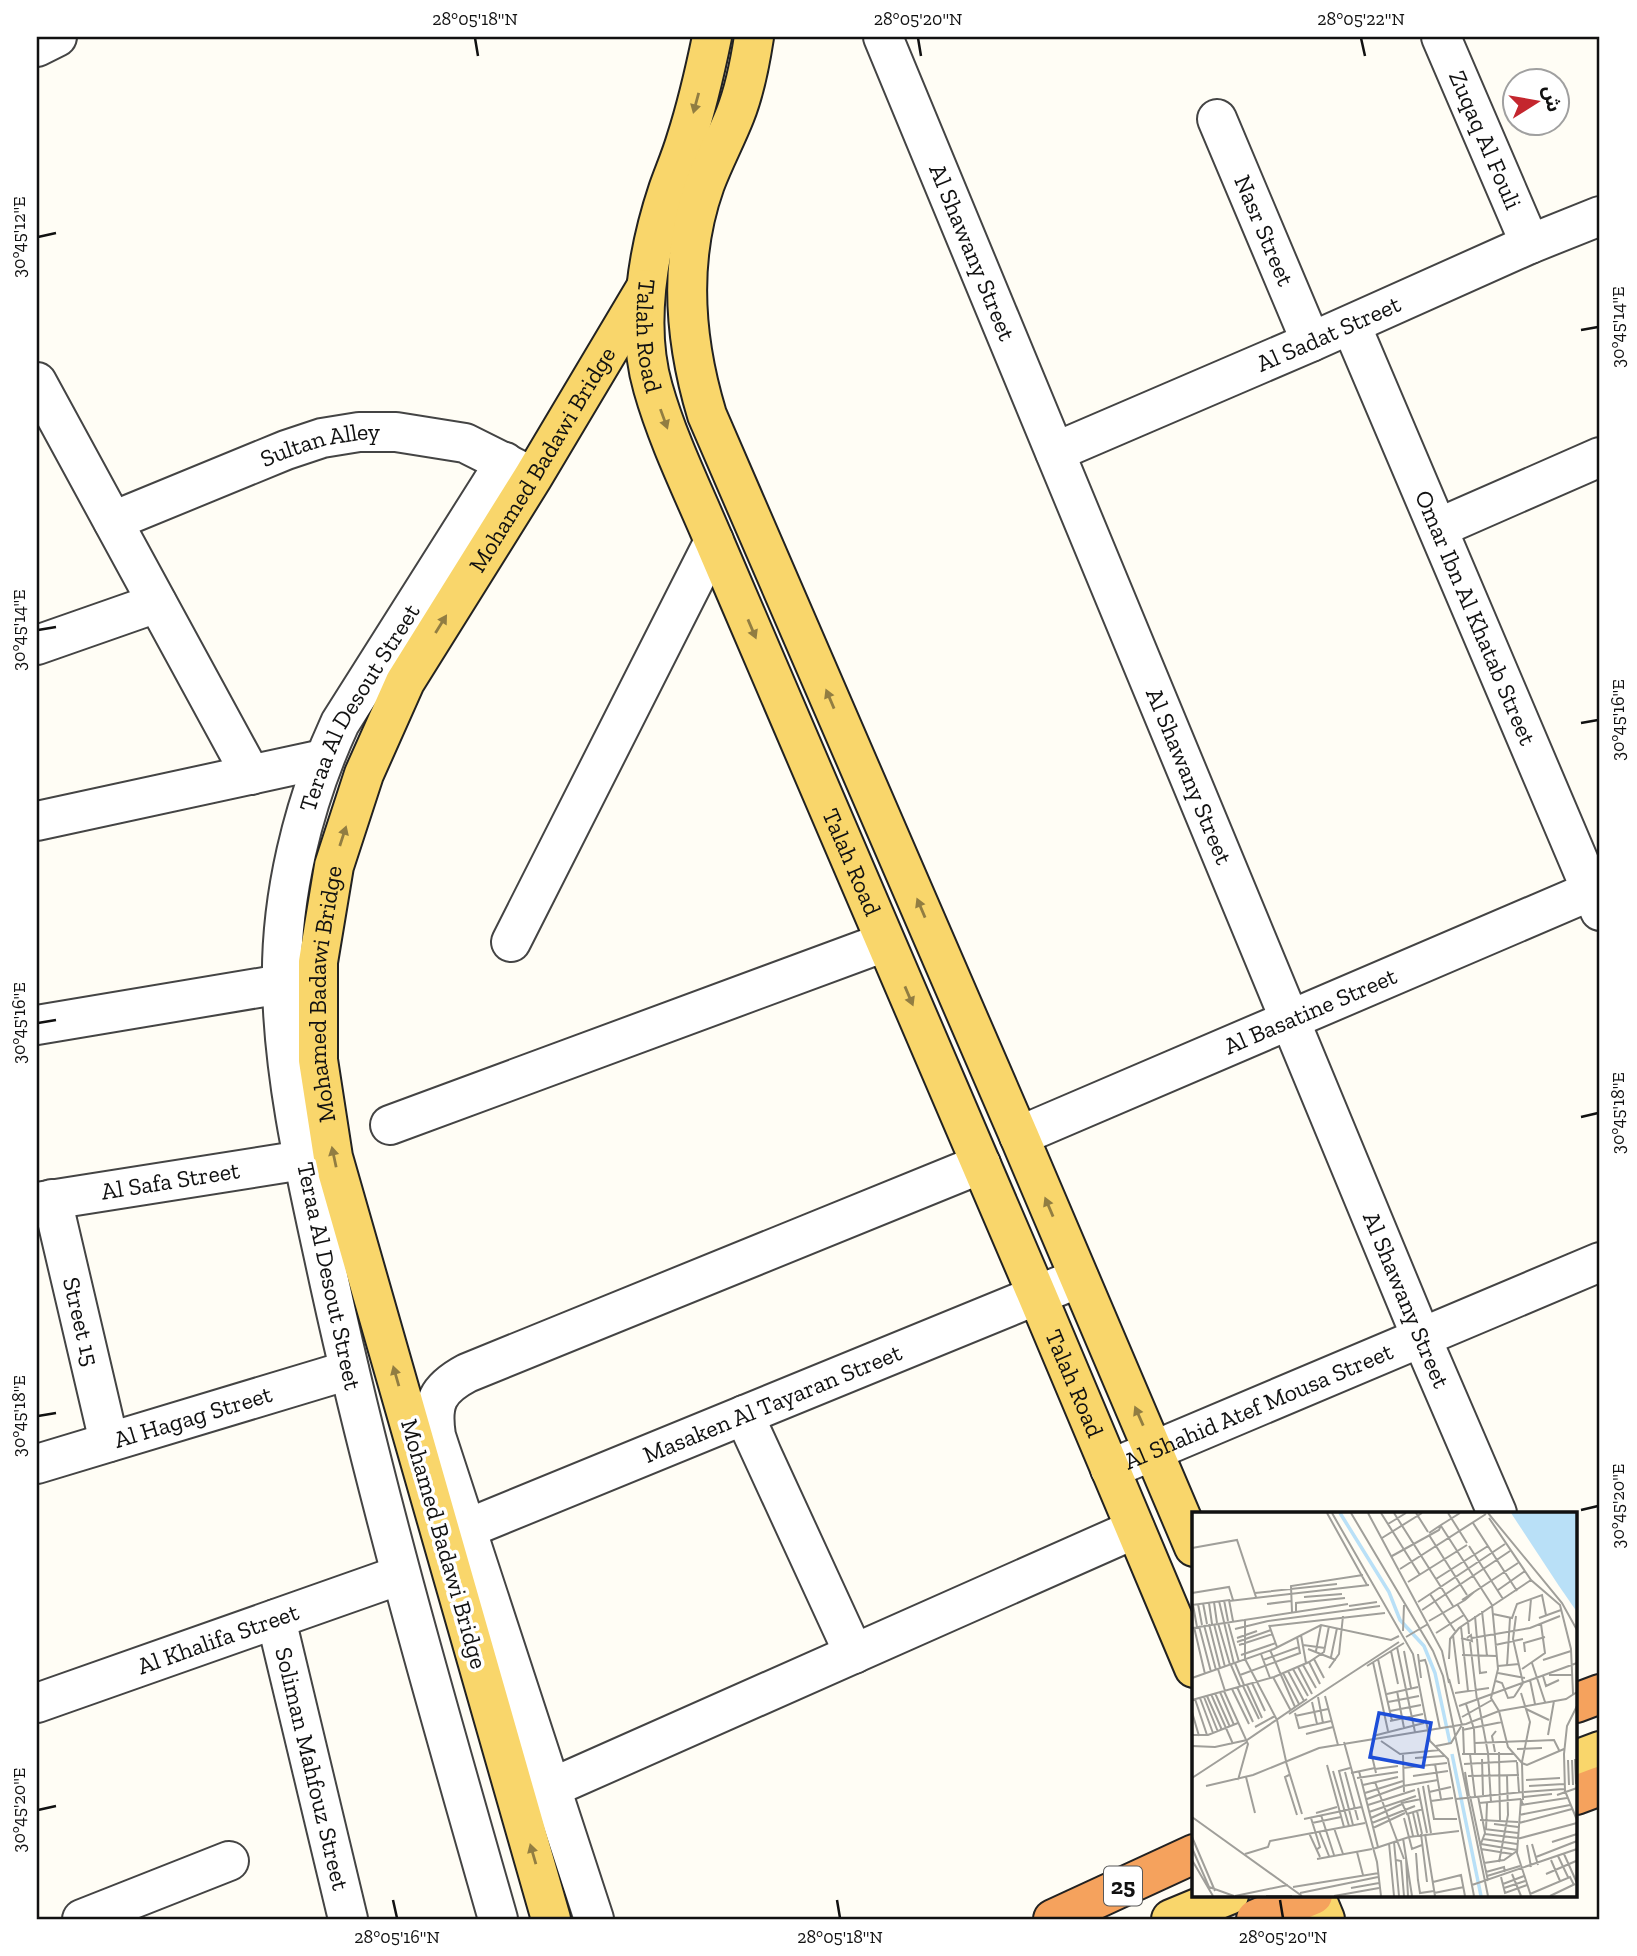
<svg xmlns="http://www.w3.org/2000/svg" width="1637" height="1956" font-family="'Zilla Slab','Noto Sans Arabic',serif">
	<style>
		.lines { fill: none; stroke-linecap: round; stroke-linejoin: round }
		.minor-casing { stroke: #444; stroke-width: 42 }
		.major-casing { stroke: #222; stroke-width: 42 }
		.highway-casing { stroke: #222; stroke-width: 42 }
		.minor { stroke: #fff; stroke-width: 38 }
		.major { stroke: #f9d66b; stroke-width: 38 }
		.highway { stroke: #f5a25d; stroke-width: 38 }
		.oneway { fill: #917d42 }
		.ticks { fill: none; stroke: #111; stroke-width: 2.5 }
		.labels { text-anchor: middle; stroke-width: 7; stroke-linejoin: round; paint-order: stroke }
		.shield { fill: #fff; stroke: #585858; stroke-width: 2 }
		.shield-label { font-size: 23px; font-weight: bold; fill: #111 }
		.street-label { font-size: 24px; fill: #111; stroke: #fff }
		.inset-river { fill: none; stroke: #b9e0f7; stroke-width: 3.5 }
		.inset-road { fill: none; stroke: #a09f9a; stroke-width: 2 }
		.view { fill: #1d4ed8; fill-opacity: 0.15; stroke: #1d4ed8; stroke-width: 3.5 }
		.inset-edge { fill: none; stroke: #111; stroke-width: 3.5 }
		.neatline { fill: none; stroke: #111; stroke-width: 2.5 }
		.ticks-label { font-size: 18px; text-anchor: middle; fill: #111 }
	</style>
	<rect width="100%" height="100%" fill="#fffdf5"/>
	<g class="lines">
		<defs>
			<g id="minor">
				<path id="s1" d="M 883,37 L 1422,1339 L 1497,1513"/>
				<path id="s2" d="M 1441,37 L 1530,244"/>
				<path d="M 37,47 L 57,37"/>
				<path id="s3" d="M 1217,119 L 1311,342"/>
				<path id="s4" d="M 1351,325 L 1600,911"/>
				<path d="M 37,382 L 251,775"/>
				<path id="s5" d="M 1055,452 L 1311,342 L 1530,244 L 1600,216"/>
				<path id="s6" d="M 113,521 L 286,450 L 322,438 L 359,432 L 396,432 L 465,443 L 527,474"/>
				<path d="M 1438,528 L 1600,457"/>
				<path d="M 37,645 L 157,603"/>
				<path d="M 37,821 L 323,759"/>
				<path d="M 511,942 L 714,541"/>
				<path d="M 37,1025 L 282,984"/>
				<path d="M 390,1125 L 885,942"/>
				<path id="s7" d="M 1019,1136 L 1600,887"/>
				<path id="s8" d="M 52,1199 L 109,1442"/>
				<path id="s9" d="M 37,1202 L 303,1160"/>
				<path d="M 744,1415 L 854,1654"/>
				<path id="s10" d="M 37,1464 L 349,1370"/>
				<path id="s11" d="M 1110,1469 L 1600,1262"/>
				<path id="s12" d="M 466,1529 L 1079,1278"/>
				<path id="s13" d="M 276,1619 L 348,1919"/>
				<path id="s14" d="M 37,1703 L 400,1575"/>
				<path d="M 551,1788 L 1135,1529"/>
				<path d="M 82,1919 L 229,1861"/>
				<path id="s15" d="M 498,1919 C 438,1709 377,1499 330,1285 C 309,1187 284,1087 282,986 C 280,898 303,803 340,723 L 505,462"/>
				<path d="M 594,1919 L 436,1436 C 431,1403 437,1389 467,1373 L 981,1164"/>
			</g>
			<g id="major">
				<path id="s16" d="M 712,37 C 705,71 697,106 686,140 C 681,157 674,173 668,190 C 648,250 635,326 653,388 C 668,441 693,491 714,541 L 1037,1295 L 1194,1668"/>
				<path d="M 754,37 C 750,63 745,90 735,115 C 726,138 714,160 705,184 C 678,260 684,339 707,415 L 1019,1136 L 1194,1547"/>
				<path d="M 1576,1760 L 1600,1751"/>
				<path d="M 1315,1895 L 1325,1919"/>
				<path id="s17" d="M 551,1919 L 333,1157 L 318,1060 L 318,962 L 334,866 L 364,774 L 405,682 L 533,477 L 645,289"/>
				<path d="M 1171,1919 L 1229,1895"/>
			</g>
			<path id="highway" d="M 1576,1703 L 1600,1694
				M 1576,1795 L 1600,1786
				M 1053,1919 L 1194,1854
				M 1256,1919 L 1313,1895"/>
		</defs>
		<use href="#minor" class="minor-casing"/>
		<use href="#major" class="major-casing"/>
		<use href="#highway" class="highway-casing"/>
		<use href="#minor" class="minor"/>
		<use href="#major" class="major"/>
		<use href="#highway" class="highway"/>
	</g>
	<defs><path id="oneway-solid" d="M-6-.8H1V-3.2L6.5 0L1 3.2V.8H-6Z" transform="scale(1.75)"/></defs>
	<g class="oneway">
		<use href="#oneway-solid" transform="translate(696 103) rotate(105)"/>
		<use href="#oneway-solid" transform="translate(664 419) rotate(70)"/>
		<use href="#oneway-solid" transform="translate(441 624) rotate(-58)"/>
		<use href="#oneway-solid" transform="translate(752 629) rotate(67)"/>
		<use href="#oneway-solid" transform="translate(830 699) rotate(-113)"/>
		<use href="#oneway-solid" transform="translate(343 836) rotate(-72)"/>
		<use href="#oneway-solid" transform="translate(921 908) rotate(-113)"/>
		<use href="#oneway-solid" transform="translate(909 996) rotate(67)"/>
		<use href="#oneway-solid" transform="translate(334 1157) rotate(-102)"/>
		<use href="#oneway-solid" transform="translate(1049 1207) rotate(-113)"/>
		<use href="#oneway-solid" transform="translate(396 1376) rotate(-106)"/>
		<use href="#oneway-solid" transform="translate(1139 1416) rotate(-114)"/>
		<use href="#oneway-solid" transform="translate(533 1854) rotate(-106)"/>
	</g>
	<path class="ticks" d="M 475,38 L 478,56M 918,38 L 921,56M 1361,38 L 1365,56M 38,237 L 56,233M 1581,330 L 1598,327M 38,630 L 56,627M 1581,723 L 1598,720M 38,1023 L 56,1020M 1581,1117 L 1598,1113M 38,1416 L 56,1413M 1581,1510 L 1598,1506M 38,1810 L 56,1806M 393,1900 L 397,1918M 837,1900 L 840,1918M 1280,1900 L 1283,1918"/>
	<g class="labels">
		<rect class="shield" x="1104" y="1866.5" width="38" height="39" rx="5"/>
		<g class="shield-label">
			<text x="1123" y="1894">25</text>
		</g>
		<g class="street-label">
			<text dy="8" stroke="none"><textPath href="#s2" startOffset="112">Zuqaq Al Fouli</textPath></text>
			<text dy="8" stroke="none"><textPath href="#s3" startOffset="121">Nasr Street</textPath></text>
			<text dy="8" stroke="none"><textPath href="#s1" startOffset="233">Al Shawany Street</textPath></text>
			<text dy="8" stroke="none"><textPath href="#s5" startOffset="298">Al Sadat Street</textPath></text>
			<text dy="8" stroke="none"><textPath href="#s16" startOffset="308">Talah Road</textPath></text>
			<text dy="8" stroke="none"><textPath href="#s6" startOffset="222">Sultan Alley</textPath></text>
			<text dy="8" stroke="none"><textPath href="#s17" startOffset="1545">Mohamed Badawi Bridge</textPath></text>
			<text dy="8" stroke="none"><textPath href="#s4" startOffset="318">Omar Ibn Al Khatab Street</textPath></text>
			<text dy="8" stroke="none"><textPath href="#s15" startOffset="1253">Teraa Al Desout Street</textPath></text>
			<text dy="8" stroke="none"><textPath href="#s1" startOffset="800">Al Shawany Street</textPath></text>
			<text dy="8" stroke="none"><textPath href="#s16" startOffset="875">Talah Road</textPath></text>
			<text dy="8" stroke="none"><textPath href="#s17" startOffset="957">Mohamed Badawi Bridge</textPath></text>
			<text dy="8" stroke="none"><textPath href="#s7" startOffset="317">Al Basatine Street</textPath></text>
			<text dy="8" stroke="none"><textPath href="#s9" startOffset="135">Al Safa Street</textPath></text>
			<text transform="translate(329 1276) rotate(78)" y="8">Teraa Al Desout Street</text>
			<text dy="8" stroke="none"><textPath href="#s1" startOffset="1367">Al Shawany Street</textPath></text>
			<text dy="8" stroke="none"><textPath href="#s8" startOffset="126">Street 15</textPath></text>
			<text dy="8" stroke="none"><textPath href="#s16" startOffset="1442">Talah Road</textPath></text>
			<text dy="8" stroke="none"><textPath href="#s12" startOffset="331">Masaken Al Tayaran Street</textPath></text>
			<text dy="8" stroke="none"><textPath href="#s11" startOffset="161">Al Shahid Atef Mousa Street</textPath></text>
			<text dy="8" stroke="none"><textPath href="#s10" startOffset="163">Al Hagag Street</textPath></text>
			<text transform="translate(444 1544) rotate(74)" y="8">Mohamed Badawi Bridge</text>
			<text dy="8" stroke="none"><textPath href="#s14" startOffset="192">Al Khalifa Street</textPath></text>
			<text dy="8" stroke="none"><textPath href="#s13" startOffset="154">Soliman Mahfouz Street</textPath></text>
		</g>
	</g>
	<g transform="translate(1192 1512)">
		<rect width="385" height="385" fill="#fffdf5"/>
		<path d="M 319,1 L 385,1 L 385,100 L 367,74 Z" fill="#b9e0f7"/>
		<path class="inset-river" d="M 148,1 L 197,80 L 208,108 L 232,134 L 243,161 L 258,231M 260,242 L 289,384"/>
		<path class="inset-road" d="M 135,1 L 175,73M 140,1 L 221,142 L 238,229 L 256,247 L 282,384M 159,1 L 241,139 L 251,164 L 296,384M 176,1 L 250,139 L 257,171M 189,1 L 228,63M 202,1 L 261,94M 224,1 L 236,20M 256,1 L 275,31M 296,1 L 370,91 L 385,118M 297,6 L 339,68 L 368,93 L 379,137 L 381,182M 281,11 L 325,79M 196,12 L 214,1M 249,13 L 268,1M 249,14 L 300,93 L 306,157 L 299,186 L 307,199M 237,23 L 275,83M 190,26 L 230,1M 277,34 L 311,87M 0,36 L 45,28 L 64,85M 200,44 L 247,18 L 249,13 L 237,21M 208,57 L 294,2M 244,67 L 296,34M 216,70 L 275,33M 306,78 L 333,59M 282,80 L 326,51M 0,81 L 37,75 L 41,88M 63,81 L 145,72M 238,82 L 263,119M 112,85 L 150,82M 32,88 L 36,109M 27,89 L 42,152M 37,89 L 177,73M 22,90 L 25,111M 226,90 L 313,32M 11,91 L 15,112M 17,91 L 20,112M 6,92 L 10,113M 75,92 L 99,89M 265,92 L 276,109 L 277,122M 0,93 L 37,88 L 41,109M 1,93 L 5,115M 157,94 L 185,90M 230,98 L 318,39M 104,99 L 104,91 L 153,86M 290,99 L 295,144M 100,100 L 99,74 L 171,63M 301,102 L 320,106 L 325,92 L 350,83 L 354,103M 283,104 L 288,161 L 295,160M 347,106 L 369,98M 76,109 L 188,94M 237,109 L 273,88 L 282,80 L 270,88M 337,109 L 339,87M 36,110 L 47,150M 26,111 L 38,153M 17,112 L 28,156M 22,112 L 33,155M 12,113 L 24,158M 77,113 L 85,135M 7,114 L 19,160M 78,114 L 193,101M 2,115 L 13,162M 269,115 L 276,179M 0,116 L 156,92M 43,117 L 76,109M 211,119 L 212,93M 244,121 L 272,103M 109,123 L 114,151M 261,123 L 267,172M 214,125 L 236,112M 45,126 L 65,119M 269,126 L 280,129 L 279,123 L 275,126M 280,126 L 338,116 L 368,104M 45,130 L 79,118M 278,130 L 285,188M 47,133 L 81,122M 111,133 L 133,136M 303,133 L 331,127M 205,135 L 223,220M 116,137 L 144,148M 78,138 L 103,195M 124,139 L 129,113M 199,139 L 206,172M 212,139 L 219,176M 333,140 L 332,131 L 353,125M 69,142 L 78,166M 226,142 L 229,166M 49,143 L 84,131M 270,143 L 305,144M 139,145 L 145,116M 53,147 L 85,208 L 94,249M 122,147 L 132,166M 186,147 L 200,209M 257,147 L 258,127 L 267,116 L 339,68M 53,148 L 53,107M 71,148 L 107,135M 351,148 L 379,139M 228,149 L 233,148 L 235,154 L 248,217M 117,150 L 128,172M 181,150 L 196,219M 43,151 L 52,173M 340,151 L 353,190M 39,153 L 48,174M 111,153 L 124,176M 175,154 L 212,131M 306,154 L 327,152M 315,154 L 318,106M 106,155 L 120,182M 137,156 L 147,142 L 151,104M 26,157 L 33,179M 101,157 L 116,184M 330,157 L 353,141 L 349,112M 96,159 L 112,189M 91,161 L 107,192M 306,161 L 333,166M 48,163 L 108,141 L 105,125M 357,163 L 381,163M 351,164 L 354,174 L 367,168M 81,165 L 99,199M 0,166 L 82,137 L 129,113 L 199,128 L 207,124M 338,168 L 343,192M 304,169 L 310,171 L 316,186 L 322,185M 60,171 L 73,199M 55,173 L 70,206M 51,174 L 67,207M 45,175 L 61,210M 40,177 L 57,212M 32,179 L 56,232 L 46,268M 205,179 L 212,216M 28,180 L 42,213M 23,181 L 38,215M 263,181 L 297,176M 329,181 L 338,210 L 330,250M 19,182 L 41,232M 195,182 L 226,175M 15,184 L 30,218M 133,184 L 146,233M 12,185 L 26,220M 126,185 L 131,211M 322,185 L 331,171 L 321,127 L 324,104M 8,186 L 21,221M 3,187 L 15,223M 0,188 L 82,165 L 117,150 L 132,140 L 137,114M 286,188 L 296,241 L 299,290M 120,190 L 125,212M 196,190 L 227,184M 274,192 L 282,217 L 283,242M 267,194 L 385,151M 385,194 L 375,214 L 372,242 L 373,279 L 385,308M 334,197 L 357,208M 198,199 L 229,193M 307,199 L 316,235 L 330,251M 0,200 L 7,224M 103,201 L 107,216 L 139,209M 97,202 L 207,130M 103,204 L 136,197M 270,205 L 300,188M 198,209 L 231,202M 63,215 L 83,204M 271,215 L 272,242M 270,218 L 310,210M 114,222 L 141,215M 0,223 L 16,223 L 46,211M 356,223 L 362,189M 181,224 L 232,211M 182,226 L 179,240 L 184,261M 189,229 L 208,242 L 248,238M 152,230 L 185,350 L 189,384M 283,231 L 362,228 L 367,238M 0,234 L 23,235 L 55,228 L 115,187M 244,234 L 259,231 L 270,213 L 257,167M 325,237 L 350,236M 303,240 L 300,224 L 304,219M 307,240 L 308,308M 270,242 L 321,242M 278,242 L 283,284M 211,243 L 212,280M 223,246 L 252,244M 290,247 L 291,283M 383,247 L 384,272M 376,248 L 377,273M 380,248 L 381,273M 94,250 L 110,302M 325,250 L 327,280M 330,251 L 335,253 L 372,237M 330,251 L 331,288M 243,252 L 249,287M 272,252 L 325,249M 135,253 L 152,315M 158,256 L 147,259 L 161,313M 211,256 L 255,251M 183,257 L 206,254M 141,259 L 157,314M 167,259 L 186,335M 153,260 L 166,308M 273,260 L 277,284M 159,261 L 183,256M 97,263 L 93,265 L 105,303M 221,264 L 256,259M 276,264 L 327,263M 54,265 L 63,301M 0,266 L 55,230M 165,266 L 206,260M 334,268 L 368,266M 183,270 L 212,347M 171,273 L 206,265M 236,273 L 242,307M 14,274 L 61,263 L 127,236 L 274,212 L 307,199 L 374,187 L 385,180M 211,274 L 246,268M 231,274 L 239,321M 337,274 L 372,272M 226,276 L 235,321M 237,280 L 259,275M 332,280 L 372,277M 173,281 L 211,269M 365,283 L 385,276M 278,284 L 296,369M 286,284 L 293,321 L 288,334M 331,285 L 360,282M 175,287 L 211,274M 229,287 L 210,291 L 215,302 L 231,297M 264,287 L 331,280M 239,289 L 261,286M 287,291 L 329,287M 176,293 L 223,278M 329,293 L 375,286M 331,293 L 329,287 L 325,341 L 339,384M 225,299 L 230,322M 177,300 L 224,284M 124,301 L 145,295M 221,301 L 226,323M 216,302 L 221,324M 129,303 L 142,343M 327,303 L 378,293M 0,305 L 110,384M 119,306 L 128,335 L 124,338M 179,306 L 210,292M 212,306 L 220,337 L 230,333M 112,307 L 169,295M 241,307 L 265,307M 288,308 L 326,310M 120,311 L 149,305M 180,311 L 223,294M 327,311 L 380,297M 302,312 L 326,315M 142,316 L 151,342M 181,316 L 213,301M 292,317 L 326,321M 294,318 L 295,291M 127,319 L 137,344M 117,321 L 128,345M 229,322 L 235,370M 233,322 L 243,384M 293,322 L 326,326M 0,325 L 23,379M 211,326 L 220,384M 291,327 L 325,332M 325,327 L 385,311M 202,330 L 207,384M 360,330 L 385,322M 197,331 L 202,384M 289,332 L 325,338M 340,332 L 346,353M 335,333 L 339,355M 0,336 L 17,375 L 42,384M 181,337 L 217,325 L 267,319M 289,337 L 320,342M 165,340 L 171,363M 224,341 L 226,369M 53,342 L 76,335 L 78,329 L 173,311M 372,342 L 385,371M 366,344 L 376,365M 344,345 L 385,329M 214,346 L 216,384M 125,347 L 180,337M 0,348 L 21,384M 204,348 L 209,349 L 212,384M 359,348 L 368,369M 307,350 L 316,303 L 315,263M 292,351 L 312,348 L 325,339M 294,360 L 312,355 L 313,360M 320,362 L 329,384M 354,362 L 384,349M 295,364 L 328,354M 309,365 L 313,381 L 335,373M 226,368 L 228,381 L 242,379M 241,370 L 269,363 L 273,384M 311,372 L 332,364M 280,373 L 385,337M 101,375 L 187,361M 159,376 L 187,371M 312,376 L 333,369M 108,381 L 186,365M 242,381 L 272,375M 338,382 L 378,365 L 382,373M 43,384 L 96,373M 74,384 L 100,384M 142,384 L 187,376M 358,384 L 383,372"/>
		<path class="view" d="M 187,201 L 239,211 L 231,255 L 178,245 Z"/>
		<rect width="385" height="385" class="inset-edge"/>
	</g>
	<rect width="1637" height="1956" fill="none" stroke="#ffffff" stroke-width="77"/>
	<g transform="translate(1536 102) rotate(79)"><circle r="33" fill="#ffffff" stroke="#a0a0a0" stroke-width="2"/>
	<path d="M0-5L12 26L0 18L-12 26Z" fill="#c4262e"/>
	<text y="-10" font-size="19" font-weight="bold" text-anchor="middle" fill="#111111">ش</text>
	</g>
	<rect x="38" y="38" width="1560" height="1880" class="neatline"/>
	<g class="ticks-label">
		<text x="475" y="25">28°05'18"N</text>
		<text x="918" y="25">28°05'20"N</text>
		<text x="1361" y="25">28°05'22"N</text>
		<text transform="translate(19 237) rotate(-90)" y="6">30°45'12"E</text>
		<text transform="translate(1618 327) rotate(-90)" y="6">30°45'14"E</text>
		<text transform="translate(19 630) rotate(-90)" y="6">30°45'14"E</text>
		<text transform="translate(1618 720) rotate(-90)" y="6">30°45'16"E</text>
		<text transform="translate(19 1023) rotate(-90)" y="6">30°45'16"E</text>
		<text transform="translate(1618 1113) rotate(-90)" y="6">30°45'18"E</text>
		<text transform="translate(19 1416) rotate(-90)" y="6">30°45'18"E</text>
		<text transform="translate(1618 1506) rotate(-90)" y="6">30°45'20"E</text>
		<text transform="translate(19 1810) rotate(-90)" y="6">30°45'20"E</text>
		<text x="397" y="1943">28°05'16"N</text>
		<text x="840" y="1943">28°05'18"N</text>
		<text x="1283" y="1943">28°05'20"N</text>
	</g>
</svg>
